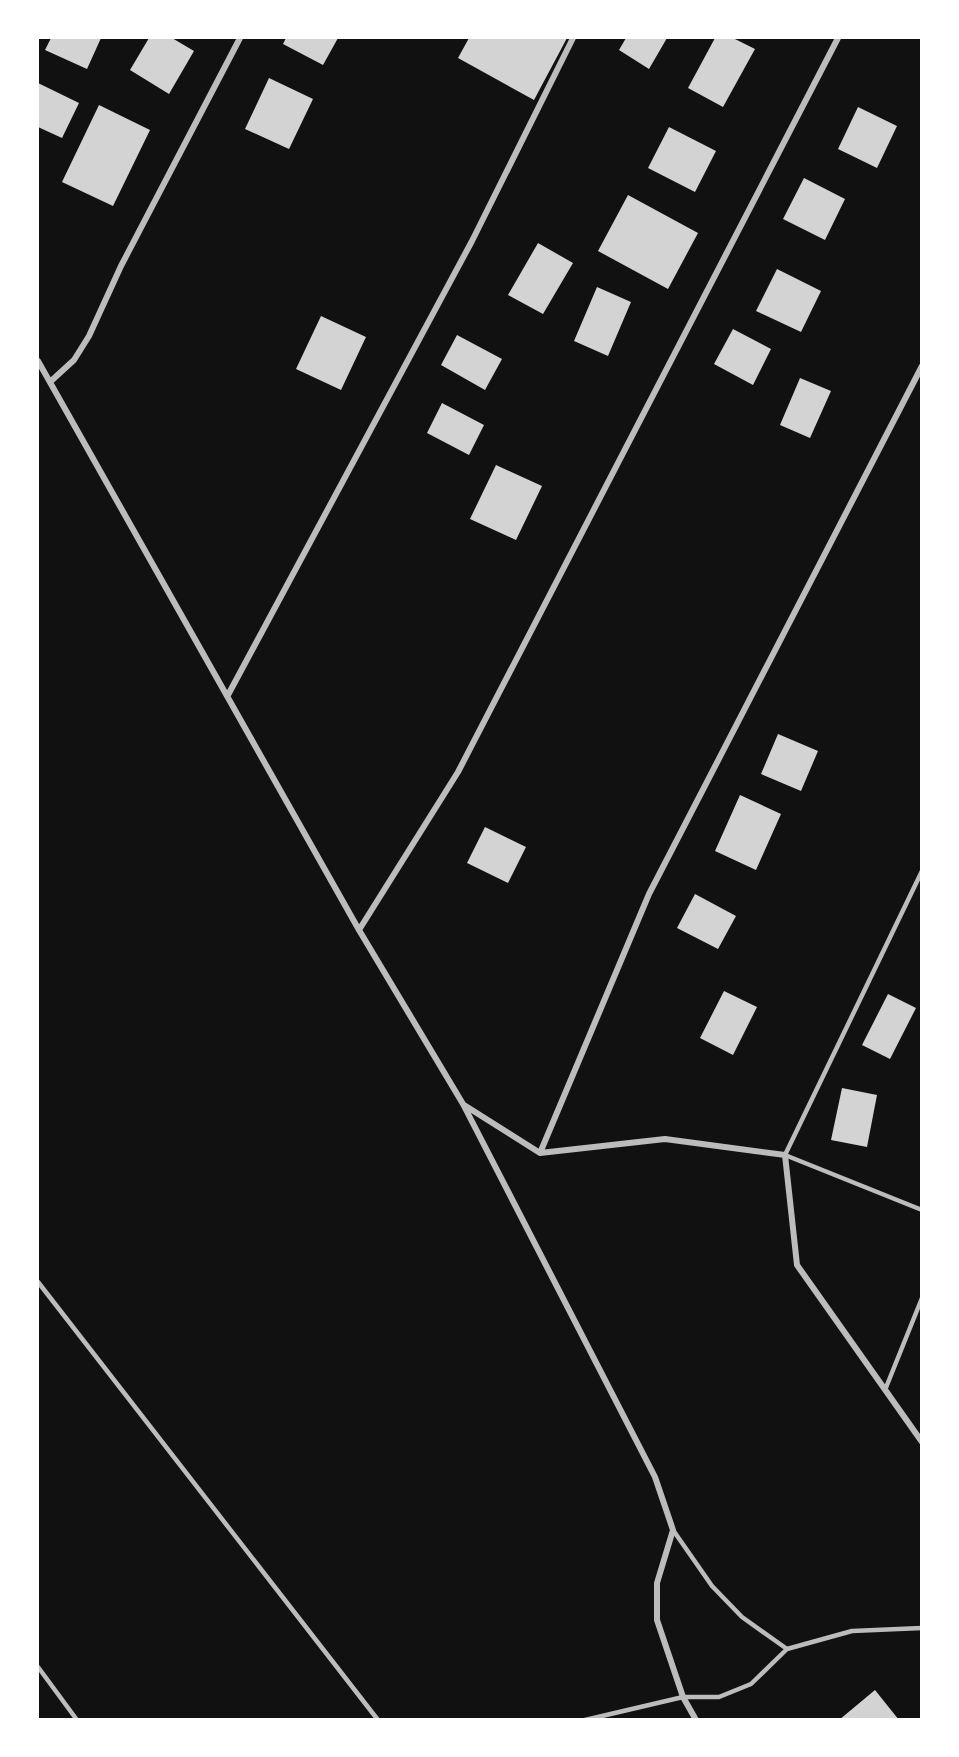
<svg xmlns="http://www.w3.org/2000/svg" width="959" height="1757" font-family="Merriweather,serif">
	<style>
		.building { fill: #d3d3d3 }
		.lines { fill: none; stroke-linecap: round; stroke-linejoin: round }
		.service { stroke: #bcbcbc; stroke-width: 4.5 }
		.minor { stroke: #bcbcbc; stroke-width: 6 }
	</style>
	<rect width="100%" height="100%" fill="#111"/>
	<path class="building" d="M 51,38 L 101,38 L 87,69 L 45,50 Z
		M 149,38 L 172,38 L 194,51 L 169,94 L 130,70 Z
		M 286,38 L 338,38 L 323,65 L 283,44 Z
		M 469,38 L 567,38 L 534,100 L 458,58 Z
		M 626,38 L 667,38 L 649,69 L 619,50 Z
		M 715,38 L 733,38 L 755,49 L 723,107 L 688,88 Z
		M 269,78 L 313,99 L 289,149 L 245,129 Z
		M 38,83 L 79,103 L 62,138 L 38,127 Z
		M 99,105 L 150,130 L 113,206 L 62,182 Z
		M 858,107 L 897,126 L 877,168 L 838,149 Z
		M 669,127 L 716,151 L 695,192 L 648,168 Z
		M 804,178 L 845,199 L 825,240 L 783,219 Z
		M 628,195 L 698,233 L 668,289 L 598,251 Z
		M 538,243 L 573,263 L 543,314 L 508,295 Z
		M 777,269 L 821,291 L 801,332 L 756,311 Z
		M 597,287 L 631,302 L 608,356 L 574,341 Z
		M 321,316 L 366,337 L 341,390 L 296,369 Z
		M 733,329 L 771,349 L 753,385 L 714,364 Z
		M 457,335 L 502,359 L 485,390 L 441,365 Z
		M 800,378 L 831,391 L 810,438 L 780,425 Z
		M 442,403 L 484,425 L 469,455 L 427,433 Z
		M 496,465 L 542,486 L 516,540 L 470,519 Z
		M 778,734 L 818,751 L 801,791 L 761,774 Z
		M 740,795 L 781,814 L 756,870 L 715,851 Z
		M 485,827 L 526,847 L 508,883 L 467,863 Z
		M 695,894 L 736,916 L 718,949 L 677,928 Z
		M 724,991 L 757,1007 L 733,1055 L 700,1038 Z
		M 888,994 L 916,1008 L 890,1059 L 862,1045 Z
		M 842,1088 L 877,1095 L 867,1147 L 831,1140 Z
		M 875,1690 L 899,1720 L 839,1720 Z"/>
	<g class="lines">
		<path class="service" d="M 922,871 L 785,1155 L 922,1210
			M 38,1282 L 378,1720
			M 885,1390 L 922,1298
			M 673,1530 L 712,1586 L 742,1617 L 787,1649
			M 38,1667 L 77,1720
			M 585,1720 L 683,1697 L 719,1697 L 751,1684 L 787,1649 L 852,1631 L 922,1628"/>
		<path class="minor" d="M 38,361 L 359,930 L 463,1104 L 655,1477 L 673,1530 L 657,1583 L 657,1620 L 683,1697 L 696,1720
			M 50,382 L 74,360 L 89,336 L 121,266 L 240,38
			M 228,695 L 472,241 L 573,38
			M 359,930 L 458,772 L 838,38
			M 464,1105 L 540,1153 L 665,1139 L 785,1155 L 797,1265 L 922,1442
			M 540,1153 L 649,894 L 922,366"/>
	</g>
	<rect width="959" height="1757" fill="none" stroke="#ffffff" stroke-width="78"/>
</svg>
